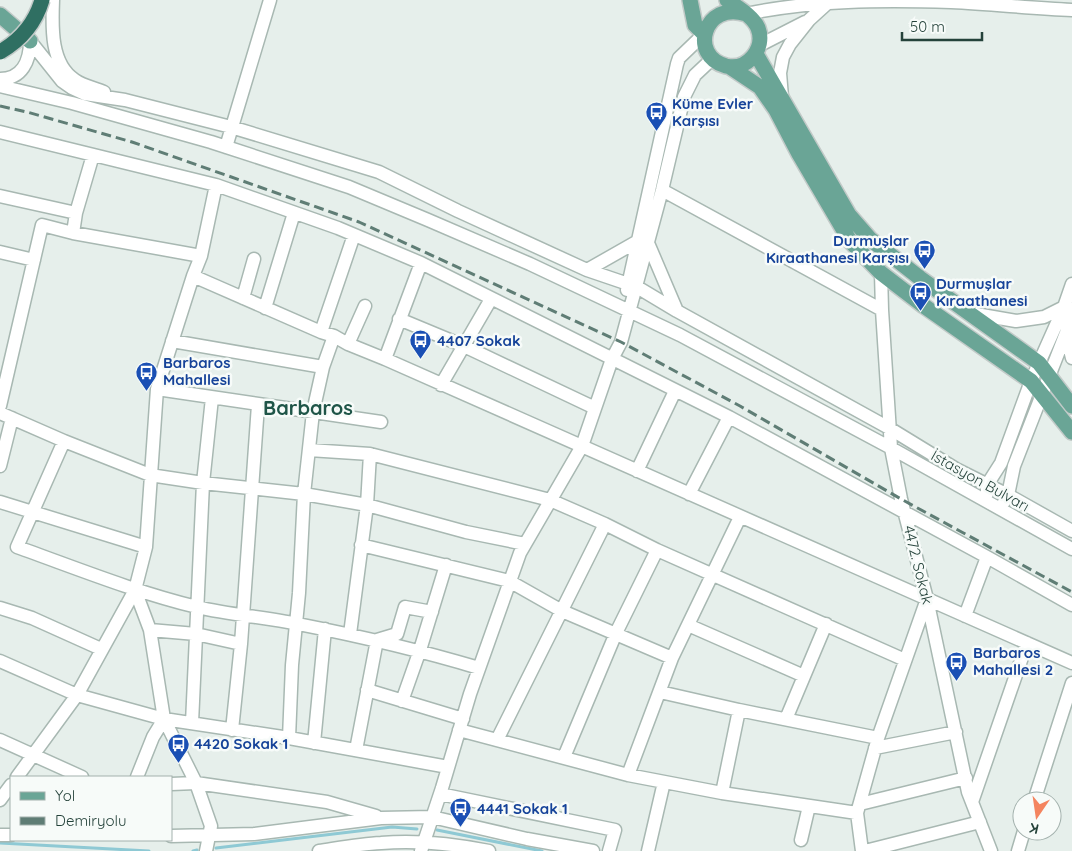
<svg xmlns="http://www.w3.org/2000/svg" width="1072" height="851" font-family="Quicksand,sans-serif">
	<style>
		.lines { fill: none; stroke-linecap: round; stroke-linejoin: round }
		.stream { stroke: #8ec9d4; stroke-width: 3 }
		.minor-casing { stroke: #a8b8b2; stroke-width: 15 }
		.major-casing { stroke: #c2cac8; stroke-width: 18 }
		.minor { stroke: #fff; stroke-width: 12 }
		.major { stroke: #6aa596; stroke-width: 15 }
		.rail { stroke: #5f7d75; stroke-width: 3; stroke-dasharray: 10 5; stroke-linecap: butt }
		.highway-bridge-casing { stroke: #c2cac8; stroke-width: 18; stroke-linecap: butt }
		.highway-bridge { stroke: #2f6f62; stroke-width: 15 }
		.labels { text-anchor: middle; stroke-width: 5; stroke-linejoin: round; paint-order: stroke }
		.transit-label { font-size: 15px; font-weight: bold; fill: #164399; stroke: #f7fbf9; text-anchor: start }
		.street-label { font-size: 15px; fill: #24423a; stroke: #f7fbf9 }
		.district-label { font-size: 20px; font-weight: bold; fill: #1f5548; stroke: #f7fbf9 }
	</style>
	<rect width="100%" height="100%" fill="#e6efeb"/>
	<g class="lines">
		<path class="stream" d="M 437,830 L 542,851
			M 0,843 L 149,851
			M 216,848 L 392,827 L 417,829
			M 193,851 L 197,850"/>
		<defs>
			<path id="minor" d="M 53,0 C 52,26 50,64 75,80 C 83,86 95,88 104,92
				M 746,14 C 813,0 882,0 951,2 C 991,4 1031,8 1072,10
				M 30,41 L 62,81 L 72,88 L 85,94 L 125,100 L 231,127 L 379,172 L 458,211 L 587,270 L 637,287 L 677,311 L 889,428 L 956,469 L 1008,495 L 1072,531
				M 760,45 L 805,22
				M 0,79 C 22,79 30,61 30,41
				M 0,86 L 72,103 L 211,142 L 349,187 L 428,220 L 530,264 L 680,335 L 891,448 L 1072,549
				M 782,97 L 780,73 L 783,57 L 790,44 L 809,20 L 831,0
				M 0,132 L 216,185 L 338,228 L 421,263 L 729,417 L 987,557 L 1072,605
				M 226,147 L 270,0
				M 662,190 L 882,310
				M 0,196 L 76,213
				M 73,233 L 76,213 L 93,155
				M 648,243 L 677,311
				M 0,252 L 34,260
				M 587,270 L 638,241
				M 881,273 L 882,310 L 891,448 L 901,499 L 927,599 L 968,792 L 991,851
				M 193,276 L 321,332 L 334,336 L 348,344 L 385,359 L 1072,663
				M 627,290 L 677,64 L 679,58 L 704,34
				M 243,298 L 254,259
				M 265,308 L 294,213
				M 970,313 L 1016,321 L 1044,317 L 1064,307
				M 399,319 L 464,346 L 595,408
				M 321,332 L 354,235
				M 1066,333 L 1072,358
				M 172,341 L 323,367
				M 348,344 L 365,306
				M 385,359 L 421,263
				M 441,385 L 491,299
				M 157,389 L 381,422
				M 0,406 L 42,225 L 73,233 L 201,256
				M 0,413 L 64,441 L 17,547 C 76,568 135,592 197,607 C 230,615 265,617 298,624 C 359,636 419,650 479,668
				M 64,441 L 150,475 L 203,483 L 304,494 L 367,505 L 466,532 L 525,544
				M 309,450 L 370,454 L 550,500 L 605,524 L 657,550 L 905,660
				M 0,466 L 12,418
				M 637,471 L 675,391
				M 689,494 L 729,417
				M 987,494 L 987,485 L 1001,463 L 1031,381 L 1064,307 L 1072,284
				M 0,502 L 146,547
				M 1004,502 L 1008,495 L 1014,466 L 1066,333 L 1072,309
				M 361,545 L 509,581 L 562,611 L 672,658
				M 0,608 L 32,618 L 101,649
				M 965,616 L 987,557
				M 688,625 L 804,676
				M 150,630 L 196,634 L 241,644
				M 350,634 L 367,505 L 370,454
				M 0,661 L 77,695 L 164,719 L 289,738 L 448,767
				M 367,690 L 463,719
				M 660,692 L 739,710 L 878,738
				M 402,701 L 420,650 L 446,565
				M 786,719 L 826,624
				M 192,723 L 203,483 L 212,398
				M 232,730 L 241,644 L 258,405
				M 459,730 L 628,775 L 722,793 L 857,813
				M 289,738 L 292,665 L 299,593 L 304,494 L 313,412 L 323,367 L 334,336
				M 0,740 L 82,777
				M 497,740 L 605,524
				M 314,743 L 325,629
				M 875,748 L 956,732
				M 356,750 L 377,640 L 397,634 L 405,607 L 432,612
				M 564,757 L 616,633 L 657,550
				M 628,775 L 672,658 L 740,517
				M 17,777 L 77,695 L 135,590
				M 137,777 L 153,737 L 164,719
				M 171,784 L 196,783 L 327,802 L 376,816
				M 722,793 L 739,710
				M 440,794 L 615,830 L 609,851
				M 0,800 L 11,785
				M 1034,801 L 1072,683
				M 972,802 L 1027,643
				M 860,804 L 966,778
				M 0,835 L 11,835
				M 171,836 L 254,834 L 381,818 L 432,817 L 527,839 L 593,851
				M 801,840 L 809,806
				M 206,851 L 211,826 L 196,783 L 164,719 L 150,630 L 135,590 L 146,547 L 157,389 L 193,276 L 201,256 L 216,185
				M 319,851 C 339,848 360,844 381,843 C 416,840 454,844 489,851
				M 421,851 L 442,788 L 470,694 L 520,553 L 582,446 L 612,359 L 621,342 L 662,190 L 684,97 L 695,75 L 712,59
				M 648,851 L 664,782
				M 862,851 L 857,813 L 878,738 L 927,599
				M 865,851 L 980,822
				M 1018,851 L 1024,831"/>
			<path id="major" d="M 690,0 L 695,25 L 704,34
				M 727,0 C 738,8 753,16 758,28 C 766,49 747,71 726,66 C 688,56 704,0 746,14
				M 0,15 L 30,41
				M 756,54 L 849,215 L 870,239 L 920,278 L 1039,363 L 1072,406
				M 730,67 L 760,87 L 776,110 L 799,154 L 850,241 L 881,273 L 924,306 L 1031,381 L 1072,432"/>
		</defs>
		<use href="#minor" class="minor-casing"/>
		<use href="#major" class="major-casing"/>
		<use href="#minor" class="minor"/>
		<use href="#major" class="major"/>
		<path class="rail" d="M 0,106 L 27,112 L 132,142 L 359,222 L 621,342 L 740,406 L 901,499 L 1072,592"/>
		<defs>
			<path id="highway-bridge" d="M 0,52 C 21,40 35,24 42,0"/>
		</defs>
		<use href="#highway-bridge" class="highway-bridge-casing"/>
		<use href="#highway-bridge" class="highway-bridge"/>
	</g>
	<defs>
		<symbol id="bus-pin" viewBox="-11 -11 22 30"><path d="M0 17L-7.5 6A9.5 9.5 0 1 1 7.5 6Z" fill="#1a4fb4" stroke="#f7fbf9"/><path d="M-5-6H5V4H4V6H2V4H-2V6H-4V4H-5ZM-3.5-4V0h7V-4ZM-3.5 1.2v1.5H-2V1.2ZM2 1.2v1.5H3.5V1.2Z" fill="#fff"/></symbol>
	</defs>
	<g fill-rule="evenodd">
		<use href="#bus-pin" x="644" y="100" width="25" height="34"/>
		<use href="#bus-pin" x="912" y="238" width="25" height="34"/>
		<use href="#bus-pin" x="908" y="280" width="25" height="34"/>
		<use href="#bus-pin" x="408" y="328" width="25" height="34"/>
		<use href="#bus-pin" x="134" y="360" width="25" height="34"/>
		<use href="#bus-pin" x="944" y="650" width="25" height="34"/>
		<use href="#bus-pin" x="166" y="732" width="25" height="34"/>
		<use href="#bus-pin" x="448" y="796" width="25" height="34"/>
	</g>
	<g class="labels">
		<g class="transit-label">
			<text x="672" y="109">Küme Evler<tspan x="672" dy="17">Karşısı</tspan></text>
			<text x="909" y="246" text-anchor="end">Durmuşlar<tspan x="909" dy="17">Kıraathanesi Karşısı</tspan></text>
			<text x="936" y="289">Durmuşlar<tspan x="936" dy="17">Kıraathanesi</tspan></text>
			<text x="437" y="346">4407 Sokak</text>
			<text x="163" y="368">Barbaros<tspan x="163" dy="17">Mahallesi</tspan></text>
			<text x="973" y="658">Barbaros<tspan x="973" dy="17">Mahallesi 2</tspan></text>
			<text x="194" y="749">4420 Sokak 1</text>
			<text x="477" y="814">4441 Sokak 1</text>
		</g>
		<g class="street-label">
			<text transform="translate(980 481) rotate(29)" y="5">İstasyon Bulvarı</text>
			<text transform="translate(918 565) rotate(76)" y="5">4472. Sokak</text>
		</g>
		<g class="district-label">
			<text x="308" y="415">Barbaros</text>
		</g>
	</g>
	<rect x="10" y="776" width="162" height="65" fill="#f7fbf9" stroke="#a3b1ad"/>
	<rect x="20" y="792" width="25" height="8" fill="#6aa596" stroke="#a3b1ad"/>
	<text x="55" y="801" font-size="15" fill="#24423a">Yol</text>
	<rect x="20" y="817" width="25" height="8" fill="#5f7d75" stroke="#a3b1ad"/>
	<text x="55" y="826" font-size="15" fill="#24423a">Demiryolu</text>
	<g transform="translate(1037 816) rotate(193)"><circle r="24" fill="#f7fbf9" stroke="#a3b1ad"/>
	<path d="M0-4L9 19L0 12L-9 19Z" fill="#f4845f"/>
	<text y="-8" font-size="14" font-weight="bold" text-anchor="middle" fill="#24423a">K</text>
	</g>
	<path d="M902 32v8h80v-8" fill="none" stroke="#24423a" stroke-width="2.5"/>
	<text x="910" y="32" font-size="15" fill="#24423a" stroke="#f7fbf9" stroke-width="4" paint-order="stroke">50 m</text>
</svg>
